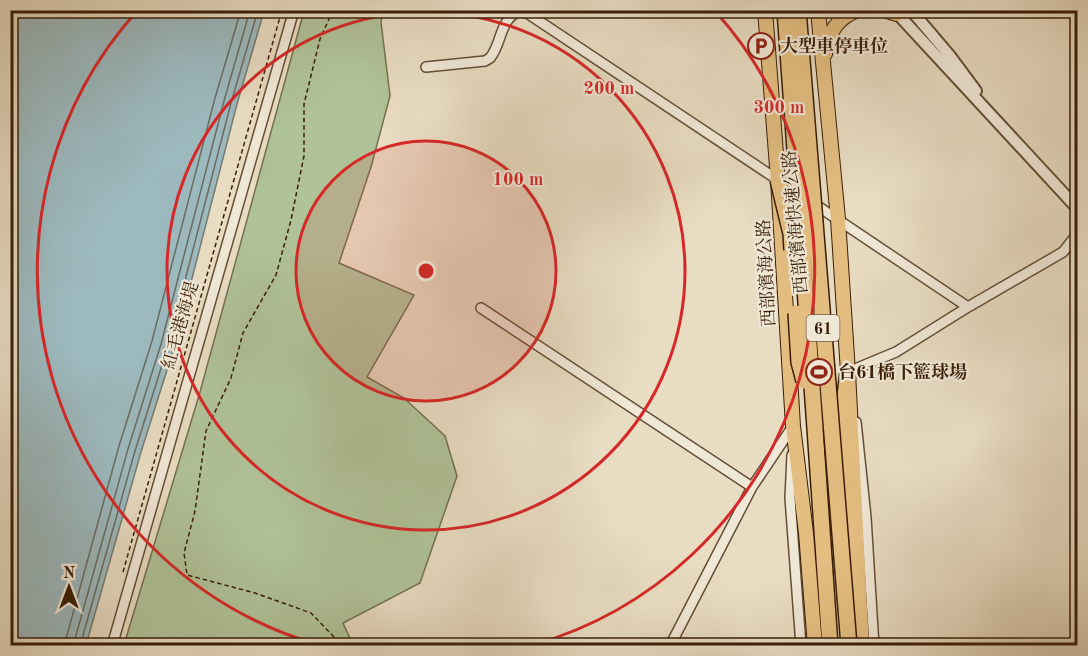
<svg xmlns="http://www.w3.org/2000/svg" width="1088" height="656" font-family="'Old Standard TT','Noto Serif TC',serif">
	<style>
		.green { fill: #b0c298; stroke: #747050; stroke-width: 1.5 }
		.water { fill: #9cb9be; stroke: #747b75; stroke-width: 1.5 }
		.lines { fill: none; stroke-linecap: round; stroke-linejoin: round }
		.shore { stroke: #6a6c62; stroke-width: 1.5 }
		.minor-casing { stroke: #654e36; stroke-width: 12 }
		.tertiary-casing { stroke: #654e36; stroke-width: 14 }
		.primary-casing { stroke: #391e07; stroke-width: 16 }
		.trunk-casing { stroke: #391e07; stroke-width: 18 }
		.path { stroke: #391e07; stroke-width: 1.5; stroke-dasharray: 4.5 3; stroke-linecap: butt }
		.minor { stroke: #f0e8d7; stroke-width: 9 }
		.tertiary { stroke: #f0e8d7; stroke-width: 10 }
		.primary { stroke: #e4be81; stroke-width: 14 }
		.trunk { stroke: #e4be81; stroke-width: 15 }
		.trunk-bridge-casing { stroke: #391e07; stroke-width: 18; stroke-linecap: butt }
		.trunk-bridge { stroke: #e4be81; stroke-width: 15 }
		.ring { fill: none; stroke: #d62828; stroke-width: 3 }
		.labels { text-anchor: middle; stroke-width: 4.5; stroke-linejoin: round; paint-order: stroke }
		.shield { fill: #f0e8d7; stroke: #705b45; stroke-width: 1.5 }
		.shield-label { font-size: 16px; font-weight: bold; fill: #391e07 }
		.poi-label { font-size: 18px; font-weight: bold; fill: #391e07; stroke: #f0e8d7; text-anchor: start }
		.street-label { font-size: 18px; fill: #391e07; stroke: #f0e8d7 }
		.centre { fill: #d62828; stroke: #f0e8d7; stroke-width: 3 }
		.ring-label { font-size: 18px; text-anchor: middle; font-weight: bold; fill: #d62828; stroke: #f0e8d7; stroke-width: 4.5; stroke-linejoin: round; paint-order: stroke }
	</style>
	<rect width="100%" height="100%" fill="#e8dcc2"/>
	<filter id="stains"><feTurbulence type="fractalNoise" baseFrequency=".00333" numOctaves="4"/><feColorMatrix values="0 0 0 0 .2 0 0 0 0 .09 0 0 0 0 .02 0 0 0 .5 -.17"/></filter>
	<radialGradient id="worn" r=".72"><stop offset=".6" stop-color="#630" stop-opacity="0"/><stop offset="1" stop-color="#630" stop-opacity=".3"/></radialGradient>
	<path class="green" d="M 304,11 L 383,11 L 381,22 L 390,96 L 371,167 L 339,263 L 414,295 L 367,377 L 404,398 L 445,436 L 457,476 L 420,583 L 343,623 L 353,645 L 124,645 L 200,392 Z"/>
	<path class="water" d="M 10,11 L 264,11 L 237,104 L 174,348 L 141,452 L 86,645 L 11,645 Z"/>
	<g class="lines">
		<path class="shore" d="M 64,646 L 119,446 L 152,341 L 215,98 L 241,10
			M 73,646 L 128,449 L 161,344 L 224,101 L 250,10
			M 80,646 L 135,451 L 168,346 L 231,103 L 258,10"/>
		<defs>
			<path id="minor" d="M 426,67 L 485,61 L 490,58 C 502,44 499,20 519,11 L 527,13 L 799,194
				M 813,203 L 968,307
				M 481,308 L 752,487
				M 849,375 L 848,372 L 896,352 L 968,307 L 1063,252 L 1078,233
				M 856,422 L 866,517 L 874,646
				M 792,455 L 790,498 L 801,646
				M 112,646 L 294,10
				M 667,646 L 672,642 L 752,487 L 793,426"/>
			<path id="tertiary" d="M 894,10 L 1078,209
				M 911,10 L 950,56 L 976,91"/>
			<path id="primary" d="M 765,10 L 778,180 L 793,426 L 806,533 L 815,646
				M 818,10 L 838,219 L 848,372 L 862,646
				M 884,10 L 897,14
				M 825,54 C 829,33 836,18 858,10"/>
			<path id="trunk" d="M 815,428 L 830,646
				M 848,550 L 841,427 L 848,372"/>
		</defs>
		<use href="#minor" class="minor-casing"/>
		<use href="#tertiary" class="tertiary-casing"/>
		<use href="#primary" class="primary-casing"/>
		<use href="#trunk" class="trunk-casing"/>
		<path class="path" d="M 333,10 L 320,39 L 304,104 L 304,156 L 291,220 L 276,275 L 243,333 L 231,378 L 206,431 L 195,511 L 184,553 L 187,575 L 255,593 L 311,613 L 336,639 L 338,646
			M 123,572 L 282,10"/>
		<use href="#minor" class="minor"/>
		<use href="#tertiary" class="tertiary"/>
		<use href="#primary" class="primary"/>
		<use href="#trunk" class="trunk"/>
		<defs>
			<path id="trunk-bridge" d="M 785,10 L 815,428
				M 798,10 L 849,646
				M 778,180 L 791,234 L 792,250
				M 796,313 L 799,362 L 804,381"/>
		</defs>
		<use href="#trunk-bridge" class="trunk-bridge-casing"/>
		<use href="#trunk-bridge" class="trunk-bridge"/>
	</g>
	<circle cx="426" cy="271" r="130" fill="#d62828" fill-opacity=".12"/>
	<g class="ring">
		<circle cx="426" cy="271" r="130"/>
		<circle cx="426" cy="271" r="259"/>
		<path d="M319 645A389 389 0 0 1 137 11M715 11A389 389 0 0 1 533 645"/>
	</g>
	<defs>
		<symbol id="parking-ring" viewBox="-11 -11 22 22"><circle r="9.5" fill="#f0e8d7" stroke="#8f2418" stroke-width="1.5"/><path d="M-3.5-5.5H1a3.5 3.5 0 0 1 0 7H-1V5.5H-3.5ZM-1-3.4V-.6H.8a1.4 1.4 0 0 0 0-2.8Z" fill="#8f2418"/></symbol>
		<symbol id="stadium-ring" viewBox="-11 -11 22 22"><circle r="9.5" fill="#f0e8d7" stroke="#8f2418" stroke-width="1.5"/><path d="M0-5a6.5 5 0 1 0 0 10a6.5 5 0 1 0 0-10ZM-3.5-1.8h7v3.6h-7Z" fill="#8f2418"/></symbol>
	</defs>
	<g fill-rule="evenodd">
		<use href="#parking-ring" x="746" y="31" width="30" height="30"/>
		<use href="#stadium-ring" x="804" y="357" width="30" height="30"/>
	</g>
	<g class="labels">
		<rect class="shield" x="806.5" y="315" width="33" height="26" rx="4.5"/>
		<g class="shield-label">
			<text x="823" y="334">61</text>
		</g>
		<g class="poi-label">
			<text x="780" y="52">大型車停車位</text>
			<text x="838" y="378">台61橋下籃球場</text>
		</g>
		<g class="street-label">
			<text transform="translate(795 222) rotate(-95)" y="6">西部濱海快速公路</text>
			<text transform="translate(766 273) rotate(-93)" y="6">西部濱海公路</text>
			<text transform="translate(180 325) rotate(-74)" y="6">紅毛港海堤</text>
		</g>
	</g>
	<circle cx="426" cy="271" r="9" class="centre"/>
	<g class="ring-label">
		<text x="609" y="94">200 m</text>
		<text x="779" y="113">300 m</text>
		<text x="518" y="185">100 m</text>
	</g>
	<rect width="1088" height="656" fill="none" stroke="#e8dcc2" stroke-width="36"/>
	<rect x="12" y="12" width="1064" height="632" fill="none" stroke="#391e07" stroke-width="3"/>
	<rect x="18" y="18" width="1052" height="620" fill="none" stroke="#391e07" stroke-width="1.5"/>
	<g transform="translate(69 587)" stroke="#f0e8d7" stroke-width="4.5" paint-order="stroke">
	<path d="M0-4.5L10 22L0 15L-10 22Z" fill="#391e07"/>
	<text y="-9" font-size="16" font-weight="bold" text-anchor="middle" fill="#391e07">N</text>
	</g>
	<rect width="100%" height="100%" filter="url(#stains)"/>
	<rect width="100%" height="100%" fill="url(#worn)"/>
</svg>
